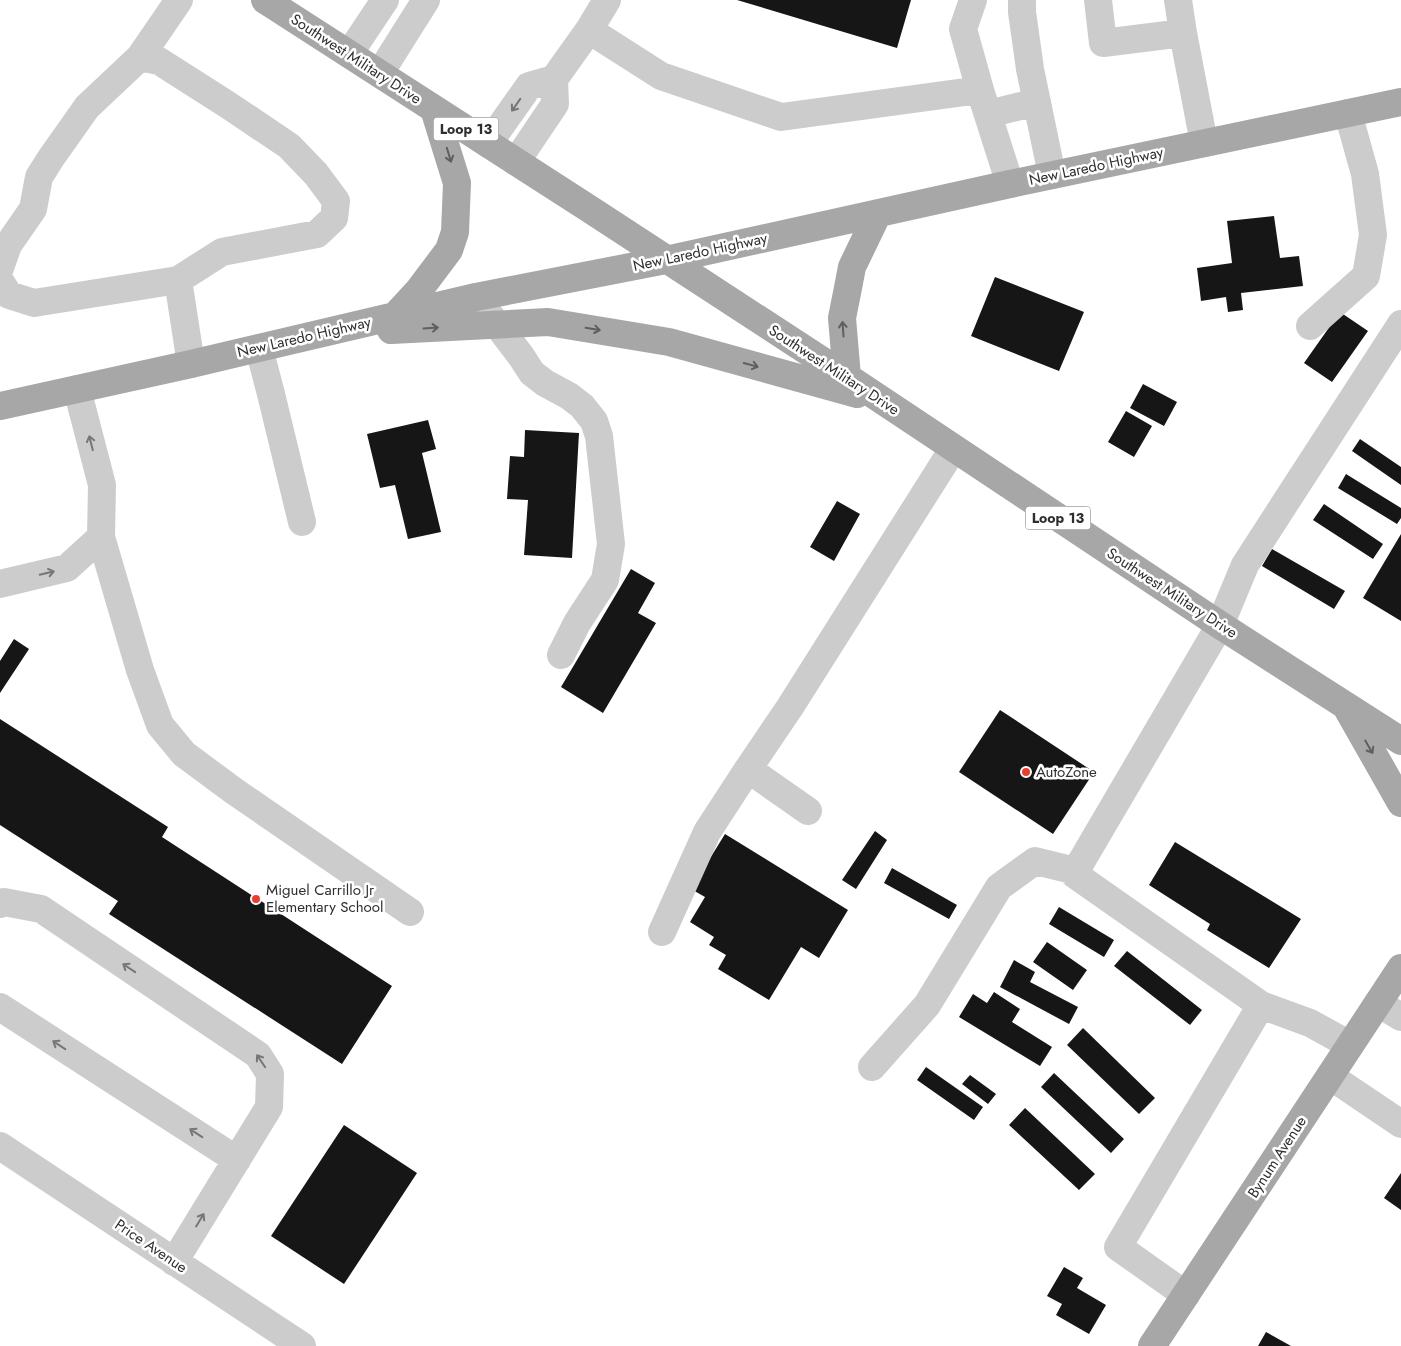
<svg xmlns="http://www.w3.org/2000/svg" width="1401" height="1346" font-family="Jost,sans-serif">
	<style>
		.building { fill: #161616 }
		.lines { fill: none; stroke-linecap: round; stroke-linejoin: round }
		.minor { stroke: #ccc; stroke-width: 28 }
		.major { stroke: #a7a7a7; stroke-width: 28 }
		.oneway { stroke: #767676 }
		.oneway2 { stroke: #5f5f5f }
		.poi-dot { fill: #e73e31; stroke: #fff; stroke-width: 2 }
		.labels { text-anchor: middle; stroke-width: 5; stroke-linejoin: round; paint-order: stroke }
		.shield { fill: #fff; stroke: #6d6d6d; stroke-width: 1 }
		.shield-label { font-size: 14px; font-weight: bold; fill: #2f2f2f }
		.street-label { font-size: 15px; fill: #2f2f2f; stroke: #fff }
		.poi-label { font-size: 15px; fill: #2f2f2f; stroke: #fff; text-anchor: start }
	</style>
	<rect width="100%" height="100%" fill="#fff"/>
	<path class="building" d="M 737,0 L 911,0 L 897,48 Z
		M 1274,216 L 1280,258 L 1299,256 L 1303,286 L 1241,293 L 1243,310 L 1228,312 L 1226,297 L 1201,301 L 1197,268 L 1232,263 L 1227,221 Z
		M 995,277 L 1084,312 L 1059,371 L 971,336 Z
		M 1340,312 L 1368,331 L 1332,382 L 1304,363 Z
		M 1143,384 L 1177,402 L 1164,426 L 1130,408 Z
		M 1126,411 L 1152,426 L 1134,457 L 1108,442 Z
		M 428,420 L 436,449 L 422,453 L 441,532 L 408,539 L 395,485 L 380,488 L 367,434 Z
		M 525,430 L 579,433 L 572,558 L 524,555 L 528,500 L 507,499 L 510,456 L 524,457 Z
		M 1360,439 L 1401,467 L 1401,485 L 1352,451 Z
		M 1346,474 L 1401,508 L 1401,518 L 1397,524 L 1338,488 Z
		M 837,501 L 860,514 L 834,561 L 810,547 Z
		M 1324,504 L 1383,544 L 1373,559 L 1313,520 Z
		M 1401,534 L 1401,621 L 1363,598 Z
		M 1272,549 L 1345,591 L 1334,609 L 1262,566 Z
		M 631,569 L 655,583 L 638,613 L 656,623 L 603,713 L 561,687 Z
		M 14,639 L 29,649 L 0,693 L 0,661 Z
		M 1000,710 L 1094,772 L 1053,834 L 959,772 Z
		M 0,719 L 168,827 L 162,837 L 392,986 L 342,1064 L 109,914 L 118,901 L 0,825 Z
		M 875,831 L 887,840 L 856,889 L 842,880 Z
		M 725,834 L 848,910 L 819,958 L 801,947 L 769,1000 L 718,969 L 726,955 L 709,945 L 714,937 L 690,922 L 705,897 L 691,889 Z
		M 1175,842 L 1301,919 L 1269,968 L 1207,930 L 1210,924 L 1149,885 Z
		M 892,868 L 957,905 L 949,919 L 884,883 Z
		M 1059,907 L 1114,940 L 1104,957 L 1049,924 Z
		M 1047,942 L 1087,970 L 1073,990 L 1033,962 Z
		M 1127,951 L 1202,1010 L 1190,1025 L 1114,966 Z
		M 1014,960 L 1035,972 L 1030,982 L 1078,1007 L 1069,1024 L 1000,987 Z
		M 994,992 L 1020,1009 L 1012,1022 L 1052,1047 L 1040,1066 L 959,1017 L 973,994 L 987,1003 Z
		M 1083,1028 L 1155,1098 L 1139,1114 L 1067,1045 Z
		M 926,1067 L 983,1107 L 974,1120 L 917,1080 Z
		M 1054,1073 L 1124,1139 L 1111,1153 L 1041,1087 Z
		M 970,1075 L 996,1094 L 988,1104 L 962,1084 Z
		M 1025,1108 L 1095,1174 L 1079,1190 L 1009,1125 Z
		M 344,1125 L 417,1173 L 344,1284 L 271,1236 Z
		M 1401,1173 L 1401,1210 L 1384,1198 Z
		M 1064,1267 L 1083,1278 L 1077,1288 L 1106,1305 L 1089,1334 L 1056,1315 L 1062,1304 L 1047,1296 Z
		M 1266,1332 L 1291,1346 L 1258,1346 Z"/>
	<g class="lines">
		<path class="minor" d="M 973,0 L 963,29 L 980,90 L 1010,184
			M 1022,0 L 1022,12 L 1030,69 L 1052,175
			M 1098,0 L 1103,43 L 1183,33
			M 1178,0 L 1183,33 L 1204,143
			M 589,30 L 661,76 L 781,117 L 980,90
			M 349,54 L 385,0
			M 140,57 L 179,0
			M 380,73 L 426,0
			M 988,114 L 1037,102
			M 488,144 L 529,86 L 554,79
			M 516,162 L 555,104 L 554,79 L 589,30 L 607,0
			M 0,268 L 8,245 L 33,209 L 39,177 L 51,158 L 87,107 L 140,57 L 159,61 L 228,105 L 289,146 L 316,174 L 336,201 L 334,218 L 317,234 L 222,252 L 178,280 L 34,303 L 9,295 L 0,281
			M 178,280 L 191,364
			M 476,297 L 521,356 L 532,373 L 545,383 L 569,396 L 582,406 L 594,421 L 599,436 L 611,544 L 605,580 L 577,623 L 561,655
			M 1310,326 L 1366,276 L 1373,235 L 1365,174 L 1348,113
			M 259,348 L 271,394 L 302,522
			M 101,537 L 140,670 L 160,725 L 184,754 L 234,791 L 410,912
			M 0,584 L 67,568 L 101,537 L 102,485 L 77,389
			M 808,811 L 748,769 L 790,707 L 953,449
			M 0,904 L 4,902 L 41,909 L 258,1055 L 270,1074 L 269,1107 L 174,1262
			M 662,932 L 707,832 L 748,769
			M 1378,1003 L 1401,1017
			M 0,1007 L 237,1160
			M 1350,1045 L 1310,1023 L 1261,1005 L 1074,874 L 1220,625 L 1245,565 L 1401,324
			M 872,1067 L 927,1005 L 999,887 L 1035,861 L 1076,871
			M 1330,1076 L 1401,1124
			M 0,1146 L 302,1346
			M 1186,1295 L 1118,1247 L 1261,1005"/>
		<path class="major" d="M 265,0 L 588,208 L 847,377 L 1220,625 L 1401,741
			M 395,316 L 419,290 L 449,250 L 455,232 L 457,183 L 434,109
			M 391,330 L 548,322 L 669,342 L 857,394
			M 847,377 L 842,318 L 847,293 L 852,267 L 878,213
			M 0,406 L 191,364 L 476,297 L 666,260 L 1010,184 L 1401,102
			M 1347,708 L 1401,803
			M 1152,1346 L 1401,968"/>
	</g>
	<defs><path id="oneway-shaft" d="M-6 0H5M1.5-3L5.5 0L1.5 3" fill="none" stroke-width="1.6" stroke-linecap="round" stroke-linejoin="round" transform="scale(1.25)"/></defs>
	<g class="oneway">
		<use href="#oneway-shaft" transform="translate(516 105) rotate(125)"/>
		<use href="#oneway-shaft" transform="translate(91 443) rotate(-104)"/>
		<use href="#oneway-shaft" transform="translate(47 573) rotate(-13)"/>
		<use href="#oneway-shaft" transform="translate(129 968) rotate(-146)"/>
		<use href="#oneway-shaft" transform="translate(59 1045) rotate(-147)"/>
		<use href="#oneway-shaft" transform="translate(261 1061) rotate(-124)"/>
		<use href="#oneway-shaft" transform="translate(196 1133) rotate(-147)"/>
		<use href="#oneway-shaft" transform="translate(200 1220) rotate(-59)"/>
	</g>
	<g class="oneway2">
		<use href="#oneway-shaft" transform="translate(449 155) rotate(73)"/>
		<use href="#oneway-shaft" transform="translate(431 328) rotate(-4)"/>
		<use href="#oneway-shaft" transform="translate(593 329) rotate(9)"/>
		<use href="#oneway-shaft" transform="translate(843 329) rotate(-94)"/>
		<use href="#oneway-shaft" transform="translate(751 365) rotate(15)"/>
		<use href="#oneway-shaft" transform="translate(1369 747) rotate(60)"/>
	</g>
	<g class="poi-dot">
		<circle cx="1026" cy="772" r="5"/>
		<circle cx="256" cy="899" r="5"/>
	</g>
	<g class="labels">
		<g class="shield">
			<rect x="433.5" y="117.5" width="65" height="23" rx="4"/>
			<rect x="1025.5" y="506.5" width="65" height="23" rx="4"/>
		</g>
		<g class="shield-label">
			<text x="466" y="134">Loop 13</text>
			<text x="1058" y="523">Loop 13</text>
		</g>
		<g class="street-label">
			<text transform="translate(356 59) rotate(33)" y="5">Southwest Military Drive</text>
			<text transform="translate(1096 166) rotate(-12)" y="5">New Laredo Highway</text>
			<text transform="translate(700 252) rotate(-12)" y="5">New Laredo Highway</text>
			<text transform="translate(304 337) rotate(-13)" y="5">New Laredo Highway</text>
			<text transform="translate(834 370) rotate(33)" y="5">Southwest Military Drive</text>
			<text transform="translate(1172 593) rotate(33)" y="5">Southwest Military Drive</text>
			<text transform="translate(1277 1157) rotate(-57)" y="5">Bynum Avenue</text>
			<text transform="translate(151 1246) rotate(34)" y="5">Price Avenue</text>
		</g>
		<g class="poi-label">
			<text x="1036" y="777">AutoZone</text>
			<text x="266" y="895">Miguel Carrillo Jr<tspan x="266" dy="17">Elementary School</tspan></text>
		</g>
	</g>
</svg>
